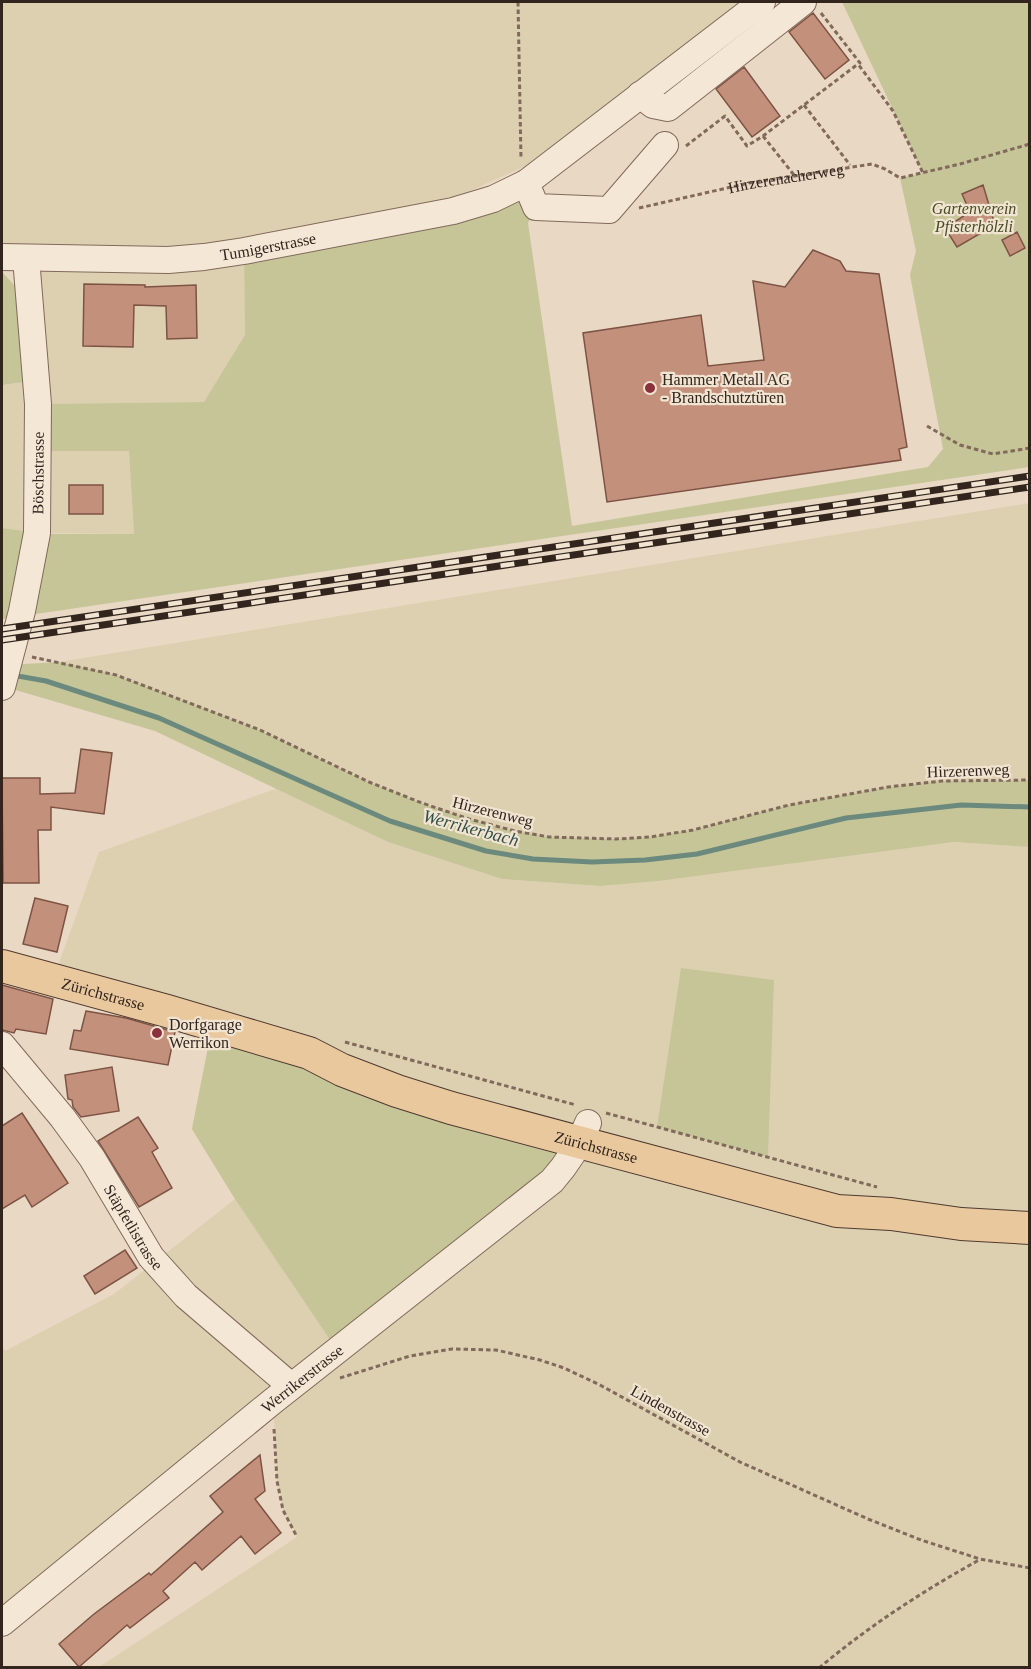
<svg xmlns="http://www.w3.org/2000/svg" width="1031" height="1669" font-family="Georgia,serif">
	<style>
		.farmland { fill: #ddd0b1 }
		.green { fill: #c5c598 }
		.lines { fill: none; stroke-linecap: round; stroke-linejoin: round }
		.stream { stroke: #6c897e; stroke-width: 5 }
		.building { fill: #c3907c; stroke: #7d5344; stroke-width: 1.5 }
		.minor-casing { stroke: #816a5b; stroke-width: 28 }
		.major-casing { stroke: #4f3a2f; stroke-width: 34 }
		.path { stroke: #816a5b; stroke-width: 3; stroke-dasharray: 4.5 3; stroke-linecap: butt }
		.minor { stroke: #f5e7d5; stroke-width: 26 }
		.major { stroke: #e9c89e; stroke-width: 32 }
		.rail-casing { stroke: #32251e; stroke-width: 7 }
		.rail { stroke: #f1e4d1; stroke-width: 4.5; stroke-dasharray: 14; stroke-linecap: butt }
		.poi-dot { fill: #89323e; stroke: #f1e4d1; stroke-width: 2 }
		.labels { text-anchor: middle; stroke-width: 4.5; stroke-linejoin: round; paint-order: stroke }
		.street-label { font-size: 16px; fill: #32251e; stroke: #f1e4d1 }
		.park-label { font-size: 16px; font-style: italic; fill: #484c27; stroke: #f1e4d1 }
		.poi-label { font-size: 16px; fill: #32251e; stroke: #f1e4d1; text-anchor: start }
		.water-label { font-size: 18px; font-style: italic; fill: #2f504a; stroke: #f1e4d1 }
	</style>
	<rect width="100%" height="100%" fill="#e9d8c3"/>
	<path class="farmland" d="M 2,2 L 739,2 L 546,157 L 452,199 L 199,249 L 2,249 Z
		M 244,251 L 245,335 L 205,402 L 38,404 L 38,451 L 129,451 L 134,534 L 37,533 L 2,528 L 2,385 L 36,381 L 26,258 Z
		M 1029,503 L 1029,780 L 1001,779 L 650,837 L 616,839 L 549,837 L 515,831 L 469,819 L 422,803 L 369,782 L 260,730 L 222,715 L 116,675 L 59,662 Z
		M 278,788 L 388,842 L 502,879 L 601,886 L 659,881 L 954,842 L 1029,847 L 1029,1667 L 99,1667 L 297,1537 L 283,1510 L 277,1481 L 273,1401 L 2,1623 L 2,1345 L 5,1351 L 114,1294 L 235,1199 L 192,1129 L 213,1022 L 56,980 L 59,963 L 99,852 Z"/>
	<path class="green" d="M 842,2 L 1029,2 L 1029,467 L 2,619 L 2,528 L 47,534 L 134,534 L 129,451 L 38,451 L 38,404 L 204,402 L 245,335 L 244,251 L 526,183 L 536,207 L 528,223 L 572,526 L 928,467 L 943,449 L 910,275 L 916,251 L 900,178 L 923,173 Z
		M 2,272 L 19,290 L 32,381 L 2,385 Z
		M 59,662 L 116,675 L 222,715 L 260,730 L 369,782 L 422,803 L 469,819 L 515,831 L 549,837 L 616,839 L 650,837 L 693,830 L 789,805 L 888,787 L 942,781 L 1029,780 L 1029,847 L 954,842 L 659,881 L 601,886 L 502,879 L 388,842 L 155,731 L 2,686 L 7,665 Z
		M 681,968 L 774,980 L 768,1157 L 657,1127 Z
		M 213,1022 L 580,1144 L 337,1350 L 235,1199 L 192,1129 Z"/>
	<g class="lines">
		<path class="stream" d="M 12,675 L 46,681 L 159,718 L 390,821 L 486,851 L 533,859 L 592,862 L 645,860 L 697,854 L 846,818 L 961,805 L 1030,807"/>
	</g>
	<path class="building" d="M 813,13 L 849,60 L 825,79 L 789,32 Z
		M 744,67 L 780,116 L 752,137 L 716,89 Z
		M 983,185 L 995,225 L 957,247 L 945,228 L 970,212 L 962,194 Z
		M 1017,232 L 1025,248 L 1010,256 L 1002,240 Z
		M 813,250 L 840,261 L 846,271 L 879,274 L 907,447 L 899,449 L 901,460 L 607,502 L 583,333 L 701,315 L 708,366 L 764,360 L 753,281 L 785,287 Z
		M 84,284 L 145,285 L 145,287 L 196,285 L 197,338 L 167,339 L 166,306 L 134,305 L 133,347 L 83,346 Z
		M 69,485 L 103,485 L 103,514 L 69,514 Z
		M 81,749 L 112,753 L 104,814 L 51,807 L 51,830 L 38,830 L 39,883 L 3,883 L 2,778 L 40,778 L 40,794 L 75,793 Z
		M 35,898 L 68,906 L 57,952 L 23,944 Z
		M 2,985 L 53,999 L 46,1034 L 16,1029 L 14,1033 L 2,1030 Z
		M 86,1011 L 126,1018 L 175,1032 L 168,1065 L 70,1049 L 74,1030 L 81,1031 Z
		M 112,1067 L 119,1111 L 81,1117 L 73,1107 L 72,1100 L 68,1099 L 65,1075 Z
		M 22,1113 L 68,1183 L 32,1207 L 25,1195 L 2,1209 L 2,1126 Z
		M 138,1117 L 158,1148 L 152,1152 L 172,1188 L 139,1207 L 98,1141 Z
		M 125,1250 L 137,1268 L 95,1294 L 84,1276 Z
		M 260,1455 L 265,1491 L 255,1499 L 281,1533 L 255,1554 L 241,1536 L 202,1570 L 195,1562 L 163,1591 L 169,1598 L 130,1628 L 127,1625 L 79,1667 L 59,1644 L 94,1614 L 149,1573 L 151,1575 L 223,1512 L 210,1496 Z"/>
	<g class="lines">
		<defs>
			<g id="minor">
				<path d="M 640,95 L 653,105 L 668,108 L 803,2"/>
				<path d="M 526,183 L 536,207 L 609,210 L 665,145"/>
				<path id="s2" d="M 2,257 L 168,260 L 204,257 L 244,251 L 453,211 L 493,199 L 526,183 L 762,2"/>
				<path id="s3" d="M 2,687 L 22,611 L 37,533 L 38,404 L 26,258"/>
				<path id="s4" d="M 2,1045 L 62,1117 L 92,1158 L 151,1257 L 186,1296 L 291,1386"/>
				<path id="s5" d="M 2,1623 L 273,1401 L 552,1181 C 568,1163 579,1146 588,1123"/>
			</g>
			<g id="major">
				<path id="s6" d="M 2,966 L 167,1011 L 309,1053 L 342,1070 L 397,1091 L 451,1108 L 837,1211 L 891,1214 L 961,1224 L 1030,1228"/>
			</g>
		</defs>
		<use href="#minor" class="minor-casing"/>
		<use href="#major" class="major-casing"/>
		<g class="path">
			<path d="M 518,2 L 521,159"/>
			<path d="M 821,13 L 860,63 L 858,64 L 893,111 L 923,173"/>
			<path d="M 804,105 L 850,165"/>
			<path d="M 763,136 L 794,175"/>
			<path d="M 686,146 L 725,116 L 747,146 L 763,136 L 858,64"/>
			<path id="s1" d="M 639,208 L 749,183 L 872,164 L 885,169 L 900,178 L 960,164 L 1030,144"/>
			<path d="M 927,426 L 960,445 L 993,454 L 1030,448"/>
			<path d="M 32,657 L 116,675 L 260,730 L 369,782 L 422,803 L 469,819 L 515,831 L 549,837 L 616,839 L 650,837 L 693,830 L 789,805 L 888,787 L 942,781 L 1030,780"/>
			<path d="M 345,1042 L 576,1105"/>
			<path d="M 606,1113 L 877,1187"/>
			<path d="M 340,1378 L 410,1356 L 452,1349 L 496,1350 L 540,1360 L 564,1368 L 600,1385 L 740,1462 L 868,1519 L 921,1540 L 980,1559 L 1030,1568"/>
			<path d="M 274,1429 L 277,1481 L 283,1510 L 297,1537"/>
			<path d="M 819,1668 C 869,1626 923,1591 979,1560"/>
		</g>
		<use href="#minor" class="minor"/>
		<use href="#major" class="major"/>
		<defs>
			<path id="rail" d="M 2,629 L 1030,476
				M 2,640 L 1030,487"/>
		</defs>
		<use href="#rail" class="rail-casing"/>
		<use href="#rail" class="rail"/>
	</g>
	<g class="poi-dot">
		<circle cx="650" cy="388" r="6"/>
		<circle cx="157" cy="1033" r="6"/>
	</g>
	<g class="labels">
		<g class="street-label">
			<text dy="6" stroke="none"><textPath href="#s1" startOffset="150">Hirzerenacherweg</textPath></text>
			<text dy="6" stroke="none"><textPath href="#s2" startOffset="267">Tumigerstrasse</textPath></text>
			<text dy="6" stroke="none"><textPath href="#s3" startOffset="218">Böschstrasse</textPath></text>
			<text transform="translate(968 770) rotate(-2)" y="6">Hirzerenweg</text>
			<text transform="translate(493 811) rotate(14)" y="6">Hirzerenweg</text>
			<text dy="6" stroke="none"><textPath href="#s6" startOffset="105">Zürichstrasse</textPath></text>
			<text dy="6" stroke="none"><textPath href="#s6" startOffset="622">Zürichstrasse</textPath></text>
			<text dy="6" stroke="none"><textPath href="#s4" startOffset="225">Stäpfetlistrasse</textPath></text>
			<text dy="6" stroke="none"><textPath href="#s5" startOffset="387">Werrikerstrasse</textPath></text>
			<text transform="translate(671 1410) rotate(29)" y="6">Lindenstrasse</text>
		</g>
		<g class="park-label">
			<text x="974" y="214">Gartenverein<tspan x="974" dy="18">Pfisterhölzli</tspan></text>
		</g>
		<g class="poi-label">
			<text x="662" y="385">Hammer Metall AG<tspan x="662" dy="18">- Brandschutztüren</tspan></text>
			<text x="169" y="1030">Dorfgarage<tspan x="169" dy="18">Werrikon</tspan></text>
		</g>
		<g class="water-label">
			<text transform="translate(471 828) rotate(15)" y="6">Werrikerbach</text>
		</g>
	</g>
	<rect width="1031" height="1669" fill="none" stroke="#32251e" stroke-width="6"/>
</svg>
